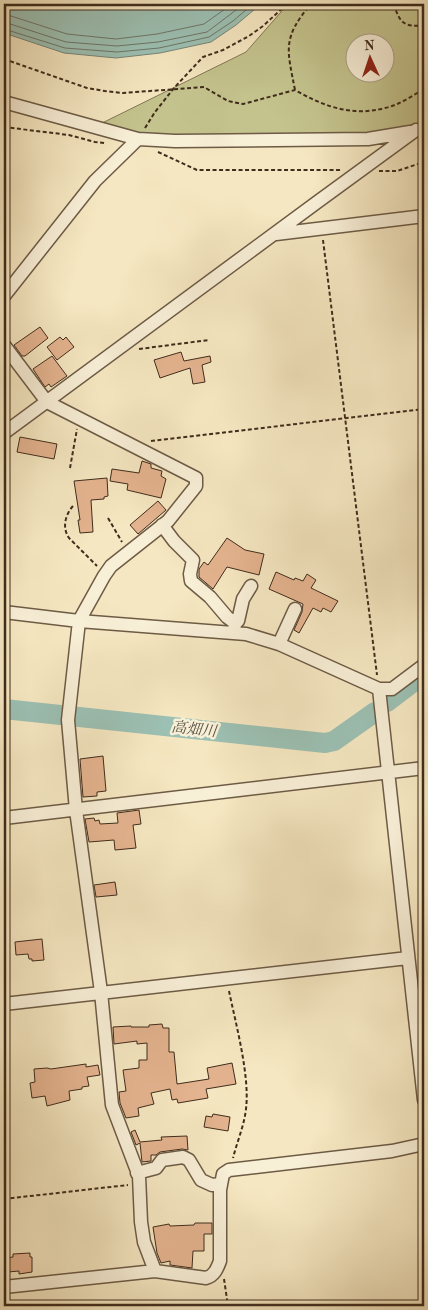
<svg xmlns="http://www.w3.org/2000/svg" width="428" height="1310" font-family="'Old Standard TT','Noto Serif JP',serif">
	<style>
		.park { fill: #c4c38d; stroke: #827854; fill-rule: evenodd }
		.water { fill: #9cc0b3; stroke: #778577 }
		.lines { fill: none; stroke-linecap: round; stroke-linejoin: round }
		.shore { stroke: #6e7668; stroke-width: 1 }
		.river { stroke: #9cc0b3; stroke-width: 20 }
		.building { fill: #e4b38f; stroke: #402c1c }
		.street-casing { stroke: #6d5b45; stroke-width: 15 }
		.path { stroke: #402c1c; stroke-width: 2; stroke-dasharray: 4 2.5; stroke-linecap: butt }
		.street { stroke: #f8efd7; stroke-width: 12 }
		.labels { text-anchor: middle; stroke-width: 5; stroke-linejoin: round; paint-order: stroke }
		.water-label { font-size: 15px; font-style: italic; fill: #575142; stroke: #f8efd7 }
	</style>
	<rect width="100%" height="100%" fill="#f5e7c1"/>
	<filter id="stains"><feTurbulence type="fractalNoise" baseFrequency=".004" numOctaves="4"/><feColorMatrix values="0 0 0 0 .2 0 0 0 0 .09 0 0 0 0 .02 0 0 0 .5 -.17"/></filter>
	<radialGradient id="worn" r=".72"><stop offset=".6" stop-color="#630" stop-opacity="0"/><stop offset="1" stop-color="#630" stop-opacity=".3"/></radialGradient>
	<path class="park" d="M 288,4 L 424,4 L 424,132 L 393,144 L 172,145 L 94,127 L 246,52 ZM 356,42 L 386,42 L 386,72 L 356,72 Z"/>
	<path class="water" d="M 4,4 L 261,4 L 236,25 L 211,42 L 160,53 L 116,58 L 64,53 L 4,33 Z"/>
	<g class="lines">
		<path class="shore" d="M 4,15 L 11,16 L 67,34 L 116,39 L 157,34 L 204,24 L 232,4
			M 4,22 L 66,42 L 117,46 L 158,42 L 207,32 L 244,4
			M 4,29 L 65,48 L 117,52 L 159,48 L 209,37 L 233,21 L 253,4"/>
		<path class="river" d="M 387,702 L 424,674
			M 4,709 L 325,743 L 334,741 L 375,712"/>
	</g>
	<path class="building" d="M 40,327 L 48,338 L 25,356 L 22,356 L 14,345 Z
		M 60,337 L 63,340 L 66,337 L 74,347 L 57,360 L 47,347 Z
		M 181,352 L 184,361 L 210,356 L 211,362 L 202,365 L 205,382 L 193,384 L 190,368 L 160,378 L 154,360 Z
		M 52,356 L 67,376 L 51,387 L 49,384 L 45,387 L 33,369 Z
		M 20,437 L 57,444 L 54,459 L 17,452 Z
		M 142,461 L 151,464 L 151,468 L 162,471 L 161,476 L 166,479 L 161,498 L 127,490 L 128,484 L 110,481 L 112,469 L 139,473 Z
		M 107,478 L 108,496 L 104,497 L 104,499 L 91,500 L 93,532 L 80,533 L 78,520 L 80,520 L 74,481 Z
		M 158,501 L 166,510 L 138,534 L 130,525 Z
		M 227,538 L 245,550 L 264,554 L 259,575 L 227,567 L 213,589 L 199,577 L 199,569 L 204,562 L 208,565 Z
		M 276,572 L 294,580 L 295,578 L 303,581 L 307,574 L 316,580 L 311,588 L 338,601 L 331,612 L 323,608 L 321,612 L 313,608 L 299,633 L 294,630 L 302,612 L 303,604 L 269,589 Z
		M 103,756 L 106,791 L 97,792 L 97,796 L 83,797 L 80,759 Z
		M 139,810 L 141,824 L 133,825 L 136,848 L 115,850 L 114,840 L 89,842 L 85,819 L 94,818 L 95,821 L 99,820 L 100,824 L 118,823 L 117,813 Z
		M 115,882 L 117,895 L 96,897 L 94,885 Z
		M 42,939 L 44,960 L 32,961 L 32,959 L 29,959 L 28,954 L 16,955 L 15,942 Z
		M 162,1024 L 163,1028 L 169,1028 L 169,1052 L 174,1052 L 177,1084 L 209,1079 L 207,1068 L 232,1063 L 236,1084 L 206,1089 L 208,1098 L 178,1103 L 177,1099 L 172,1100 L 170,1089 L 151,1093 L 154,1104 L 138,1108 L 139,1116 L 126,1118 L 120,1103 L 119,1092 L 126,1091 L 123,1070 L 139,1068 L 139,1060 L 147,1060 L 147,1043 L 137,1044 L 137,1041 L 114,1044 L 113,1027 L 131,1026 L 131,1027 L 149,1027 L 149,1025 Z
		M 86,1064 L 86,1067 L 98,1065 L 100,1075 L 87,1077 L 89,1086 L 82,1087 L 82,1089 L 69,1091 L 70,1100 L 47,1106 L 45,1096 L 32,1098 L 30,1083 L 35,1082 L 34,1069 L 47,1068 L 51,1069 Z
		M 213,1114 L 230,1117 L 228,1131 L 204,1127 L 206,1116 L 212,1117 Z
		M 135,1130 L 140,1142 L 162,1140 L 161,1137 L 187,1136 L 188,1150 L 182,1149 L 160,1152 L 156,1155 L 151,1155 L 151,1161 L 142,1162 L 140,1143 L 136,1145 L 131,1132 Z
		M 195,1223 L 212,1223 L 212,1234 L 204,1234 L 204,1251 L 193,1251 L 192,1268 L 170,1265 L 170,1261 L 161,1263 L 157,1253 L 153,1227 L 169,1224 L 170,1226 L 194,1225 Z
		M 30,1253 L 30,1257 L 32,1257 L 32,1272 L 19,1274 L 19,1271 L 8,1272 L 6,1258 L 13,1257 L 13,1254 Z"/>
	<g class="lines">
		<defs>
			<path id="street" d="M 4,102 L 138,139 L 175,141 L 368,139 L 410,132
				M 276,234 L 424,216
				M 4,296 L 95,181 L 138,139
				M 4,345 L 47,402 L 196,478 L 196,486 L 168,521 L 111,566 L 104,576 L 79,621 L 68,720 L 76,810 L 101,992 L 112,1105 L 139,1176 L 141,1222 L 144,1242 L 155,1271 L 206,1278 C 214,1276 217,1269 220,1261 L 220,1190 L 223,1174 L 229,1170 L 392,1151 L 424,1144
				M 4,433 L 316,203 L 416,130
				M 162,525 L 174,541 L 193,560 L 190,574 L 191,581 L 210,597 L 227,617 L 235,623 L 234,633
				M 4,612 L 79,621 L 246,634 L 279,644 L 379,689
				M 235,623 L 238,621 L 243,599 L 251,586
				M 279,644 L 295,609
				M 424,665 L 392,689 L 379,689 L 424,1100
				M 4,818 L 424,768
				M 4,1004 L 408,958
				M 137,1173 L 156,1168 L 162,1160 L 183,1157 L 189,1160 L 201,1180 L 212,1185 L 221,1184
				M 4,1287 L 155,1271"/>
		</defs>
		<use href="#street" class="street-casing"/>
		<path class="path" d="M 394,4 C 399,22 404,28 424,25
			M 4,59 L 87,88 L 105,91 L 123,93 L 204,87 L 228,101 L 243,104 L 295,90 C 323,106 352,117 385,108 C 399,105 412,96 424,89
			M 295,90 C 287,49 282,38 311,4
			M 4,127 L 69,135 L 95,142 L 105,143
			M 145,128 L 155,112 L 174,88 L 203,57 L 223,50 L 249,36 L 263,26 L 287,4
			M 158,152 L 197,170 L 342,170
			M 379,171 L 397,171 L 424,162
			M 323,240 L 377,675
			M 139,349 L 209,340
			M 151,441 L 424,409
			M 70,468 L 77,429
			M 73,506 C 65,515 62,528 69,538 L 97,566
			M 108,518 L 122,542
			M 419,948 L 424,945
			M 229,991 C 236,1025 250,1076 246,1109 C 244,1126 237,1142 233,1158
			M 4,1199 L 128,1185
			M 224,1279 L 228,1306"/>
		<use href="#street" class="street"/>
	</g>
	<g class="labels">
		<g class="water-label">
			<text transform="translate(194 729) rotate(6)" y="5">高畑川</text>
		</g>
	</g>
	<rect width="428" height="1310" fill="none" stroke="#f5e7c1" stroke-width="20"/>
	<rect x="5" y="5" width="418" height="1300" fill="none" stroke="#402c1c" stroke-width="2.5"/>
	<rect x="10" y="10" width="408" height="1290" fill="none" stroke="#402c1c"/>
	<g transform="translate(370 58) rotate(357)"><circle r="24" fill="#f8efd7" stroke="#aea18c"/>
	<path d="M0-4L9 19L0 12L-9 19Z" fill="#8f2418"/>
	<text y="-8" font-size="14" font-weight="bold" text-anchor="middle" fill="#402c1c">N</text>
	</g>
	<rect width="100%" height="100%" filter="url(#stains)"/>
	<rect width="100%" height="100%" fill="url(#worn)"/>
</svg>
